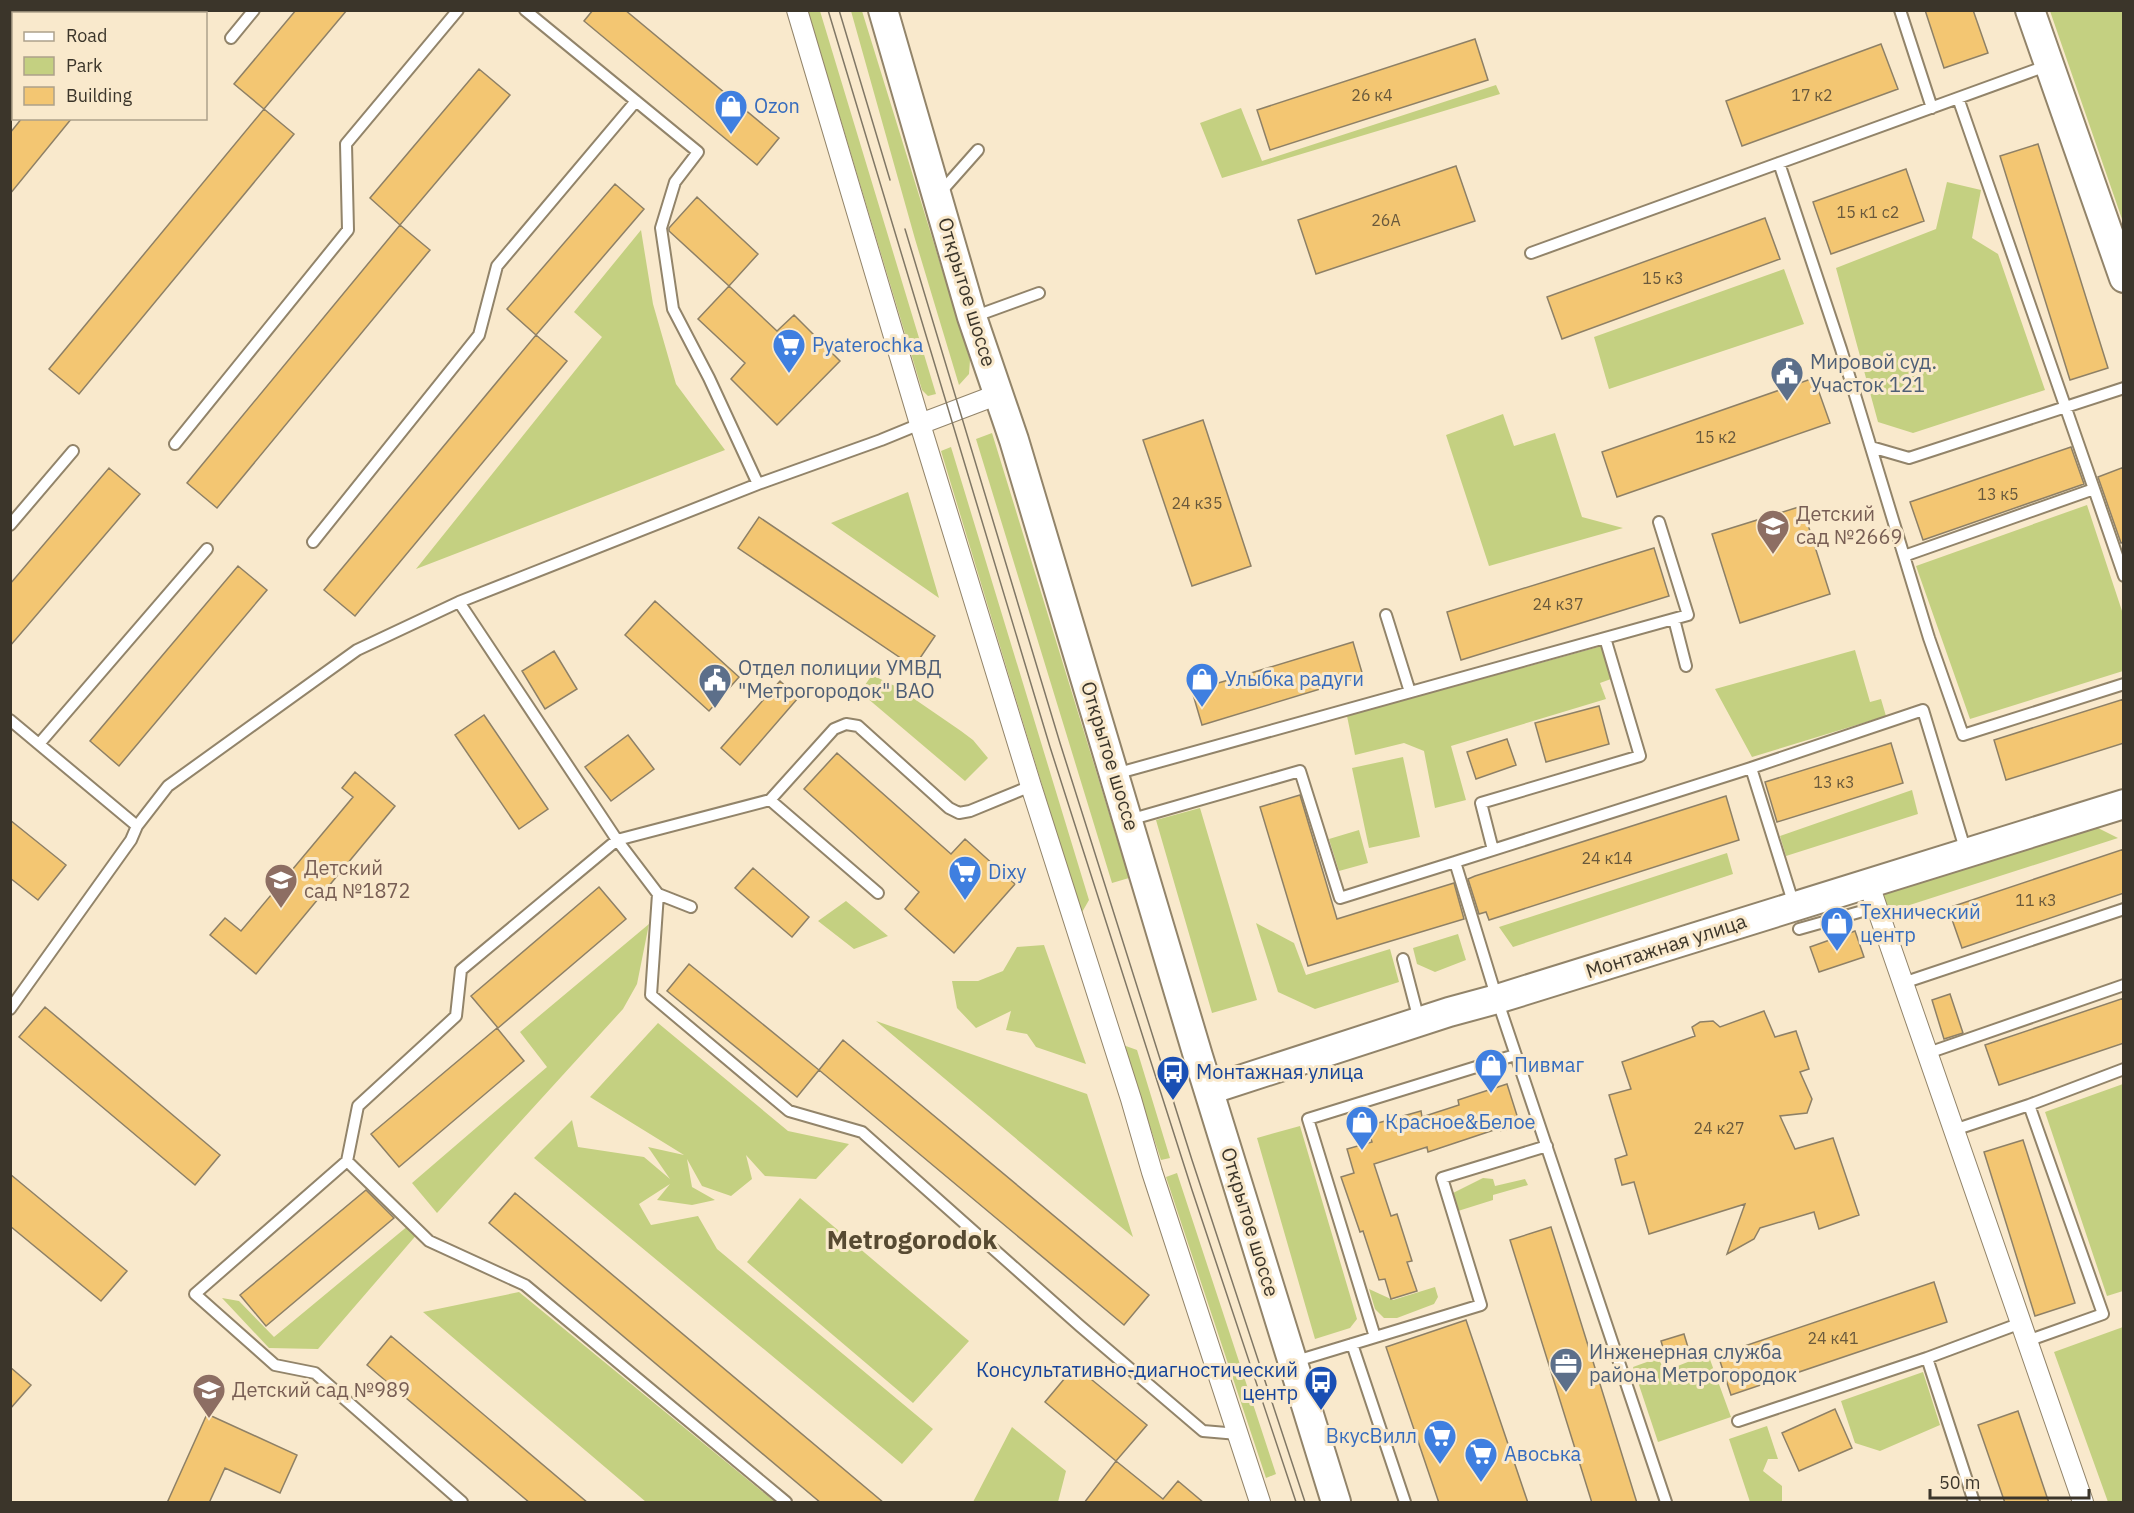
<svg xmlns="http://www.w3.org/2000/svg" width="2134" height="1513" font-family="'IBM Plex Sans',sans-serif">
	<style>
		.green { fill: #c4d081 }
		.building { fill: #f3c672; stroke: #8e8066; stroke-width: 1.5 }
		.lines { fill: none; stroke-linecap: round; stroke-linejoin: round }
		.lane-casing { stroke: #92846a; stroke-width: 14 }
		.street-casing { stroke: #92846a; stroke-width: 22 }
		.secondary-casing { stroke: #92846a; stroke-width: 32 }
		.lane { stroke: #fff; stroke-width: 10 }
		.street { stroke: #fff; stroke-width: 20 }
		.secondary { stroke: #fff; stroke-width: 28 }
		.tram { stroke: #807765; stroke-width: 1.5 }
		.labels { text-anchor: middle; stroke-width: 6; stroke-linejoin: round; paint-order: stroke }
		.number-label { font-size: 16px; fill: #69593c }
		.shop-label { font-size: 20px; fill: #366cbe; stroke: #f9e9cc; text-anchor: start }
		.street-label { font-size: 20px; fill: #3b352a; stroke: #f9e9cc }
		.service-label { font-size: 20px; fill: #4e5e75; stroke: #f9e9cc; text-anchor: start }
		.education-label { font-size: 20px; fill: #785e54; stroke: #f9e9cc; text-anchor: start }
		.transit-label { font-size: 20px; fill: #164399; stroke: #f9e9cc; text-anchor: start }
		.district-label { font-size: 26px; font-weight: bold; fill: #574a32; stroke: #f9e9cc }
	</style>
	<rect width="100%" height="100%" fill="#f9e9cc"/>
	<path class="green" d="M 808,11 L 820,11 L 936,394 L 928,396 L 922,390 Z
		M 851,11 L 862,11 L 970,360 L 969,374 L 959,385 L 915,239 Z
		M 2050,11 L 2123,11 L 2123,222 Z
		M 1496,85 L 1500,94 L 1222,178 L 1200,123 L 1241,108 L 1262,161 Z
		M 1947,182 L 1981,190 L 1972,238 L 1998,254 L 2045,390 L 1913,433 L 1878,422 L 1836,268 L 1936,229 Z
		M 641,230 L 653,304 L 676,384 L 725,450 L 416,569 L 602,337 L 574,312 Z
		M 1784,269 L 1804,324 L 1609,389 L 1594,337 Z
		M 1503,414 L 1514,446 L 1555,433 L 1582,517 L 1623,528 L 1489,566 L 1446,435 Z
		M 992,433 L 1129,878 L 1112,883 L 976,439 Z
		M 951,447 L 1089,900 L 1081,914 L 941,451 Z
		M 908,492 L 939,598 L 831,523 Z
		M 2087,505 L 2123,614 L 2123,671 L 1970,719 L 1916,566 Z
		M 1602,646 L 1611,679 L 1600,683 L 1606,699 L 1451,746 L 1466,800 L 1435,808 L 1424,751 L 1404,743 L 1355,755 L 1347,716 Z
		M 1855,650 L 1870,702 L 1881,699 L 1886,716 L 1752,757 L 1715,689 Z
		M 872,675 L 897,687 L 961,731 L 973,740 L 988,758 L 965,781 L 860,692 Z
		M 1403,757 L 1420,837 L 1369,848 L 1352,768 Z
		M 1912,790 L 1918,814 L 1786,856 L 1780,836 Z
		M 1200,808 L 1257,1000 L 1212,1013 L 1156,820 Z
		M 2092,825 L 2118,838 L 1888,912 L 1882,890 Z
		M 1359,830 L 1368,863 L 1339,871 L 1329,839 Z
		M 1727,853 L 1733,874 L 1513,947 L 1499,927 Z
		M 846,901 L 888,936 L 854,949 L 818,921 Z
		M 1256,923 L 1294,943 L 1306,975 L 1390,949 L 1399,982 L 1315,1009 L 1278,992 Z
		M 649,924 L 637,984 L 623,1009 L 437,1213 L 412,1183 L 547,1067 L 520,1032 Z
		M 1458,934 L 1466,960 L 1435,972 L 1417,964 L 1413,948 Z
		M 1044,945 L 1086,1064 L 1036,1047 L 1027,1034 L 1006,1030 L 1011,1011 L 976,1028 L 957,1008 L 952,981 L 978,981 L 1003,971 L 1017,947 Z
		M 876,1021 L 1087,1094 L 1133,1237 Z
		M 658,1023 L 788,1131 L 849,1144 L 816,1179 L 765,1176 L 746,1155 L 752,1179 L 731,1196 L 702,1186 L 687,1159 L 692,1187 L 715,1200 L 692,1205 L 657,1200 L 670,1184 L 639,1204 L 651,1225 L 698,1216 L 717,1249 L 933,1429 L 902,1464 L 534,1158 L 572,1120 L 578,1147 L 644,1157 L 670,1179 L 648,1147 L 684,1155 L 590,1097 Z
		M 1123,1045 L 1137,1050 L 1170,1158 L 1161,1160 Z
		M 2123,1084 L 2123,1291 L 2107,1296 L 2045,1112 Z
		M 1300,1126 L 1357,1319 L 1350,1328 L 1315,1339 L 1257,1138 Z
		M 1177,1173 L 1276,1474 L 1266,1478 L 1166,1177 Z
		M 1483,1178 L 1493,1179 L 1495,1186 L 1525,1179 L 1528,1185 L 1493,1195 L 1493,1200 L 1458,1211 L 1451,1194 Z
		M 800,1198 L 969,1341 L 913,1403 L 747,1262 Z
		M 409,1225 L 419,1232 L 318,1349 L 269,1348 L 222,1298 L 239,1301 L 274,1337 Z
		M 1435,1287 L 1438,1297 L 1434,1304 L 1397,1318 L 1384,1318 L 1375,1309 L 1369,1289 L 1393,1300 Z
		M 519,1292 L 775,1502 L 646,1502 L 423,1312 Z
		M 2123,1327 L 2123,1502 L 2108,1502 L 2054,1352 Z
		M 1708,1354 L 1731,1417 L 1658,1442 L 1633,1367 L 1658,1358 L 1665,1371 Z
		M 1923,1372 L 1940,1425 L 1880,1451 L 1855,1443 L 1841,1401 Z
		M 1767,1426 L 1778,1459 L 1768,1459 L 1763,1471 L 1782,1486 L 1782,1502 L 1750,1502 L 1729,1439 Z
		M 1012,1427 L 1066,1471 L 1058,1502 L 973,1502 Z"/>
	<path class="building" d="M 296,10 L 347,10 L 264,109 L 234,84 Z
		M 593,10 L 625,10 L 779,138 L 757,165 L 584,21 Z
		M 1925,10 L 1973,10 L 1988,53 L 1944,68 Z
		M 1475,39 L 1488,80 L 1270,150 L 1257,110 Z
		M 1881,44 L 1898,89 L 1742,146 L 1726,101 Z
		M 479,69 L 510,95 L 400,225 L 370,198 Z
		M 264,109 L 294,134 L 79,394 L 49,369 Z
		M 22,118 L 72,118 L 10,194 L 10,133 Z
		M 2038,144 L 2108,368 L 2070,380 L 2000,156 Z
		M 1456,166 L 1475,221 L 1316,274 L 1298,220 Z
		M 1906,169 L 1924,221 L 1831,254 L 1813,202 Z
		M 615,184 L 644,209 L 536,335 L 507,309 Z
		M 697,197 L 758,254 L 729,286 L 669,231 L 669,228 Z
		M 1765,218 L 1780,259 L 1562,339 L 1547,297 Z
		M 400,225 L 430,250 L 217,508 L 187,483 Z
		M 729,286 L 777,331 L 794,315 L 840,361 L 777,425 L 731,379 L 745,363 L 698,319 Z
		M 536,335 L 567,361 L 355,616 L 324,590 Z
		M 1814,378 L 1830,423 L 1617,497 L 1602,452 Z
		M 1203,420 L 1251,566 L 1192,586 L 1143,440 Z
		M 2071,447 L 2084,484 L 1923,540 L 1910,502 Z
		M 2124,467 L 2124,542 L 2121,543 L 2098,477 Z
		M 109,468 L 140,494 L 10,646 L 10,584 Z
		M 1802,506 L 1830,594 L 1740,623 L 1712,534 Z
		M 759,517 L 935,636 L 914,667 L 738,548 Z
		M 1654,548 L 1669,596 L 1461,660 L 1447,612 Z
		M 238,566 L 267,590 L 119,766 L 90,741 Z
		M 655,601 L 739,677 L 709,711 L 625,635 Z
		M 1353,642 L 1363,676 L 1202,725 L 1192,691 Z
		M 554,651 L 577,689 L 545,709 L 522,671 Z
		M 780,681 L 798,698 L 740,765 L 721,748 Z
		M 2124,699 L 2124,743 L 2006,780 L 1994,740 Z
		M 1599,706 L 1609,744 L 1546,762 L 1535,723 Z
		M 484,715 L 548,809 L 519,829 L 455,735 Z
		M 628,735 L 654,769 L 611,801 L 585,767 Z
		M 1507,739 L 1516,765 L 1476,779 L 1467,752 Z
		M 1891,743 L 1903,783 L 1777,822 L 1765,782 Z
		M 837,753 L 951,854 L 965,839 L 1015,884 L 954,953 L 905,909 L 919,892 L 804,789 Z
		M 355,772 L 395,806 L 256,974 L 210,935 L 225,918 L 241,931 L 353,797 L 342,788 Z
		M 1300,795 L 1337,919 L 1454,883 L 1464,919 L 1308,966 L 1260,807 Z
		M 1726,796 L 1739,840 L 1489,920 L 1486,912 L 1479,914 L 1468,879 L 1475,876 Z
		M 10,820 L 66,865 L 38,900 L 10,878 Z
		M 2124,849 L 2124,893 L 1962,948 L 1948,908 Z
		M 753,868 L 809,917 L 792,937 L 735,888 Z
		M 599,887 L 626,919 L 498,1028 L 471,996 Z
		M 1855,931 L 1864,957 L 1819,972 L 1810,947 Z
		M 689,964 L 819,1070 L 797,1097 L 667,991 Z
		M 1950,994 L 1963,1033 L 1944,1039 L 1932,1000 Z
		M 2124,998 L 2124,1043 L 1999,1085 L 1985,1045 Z
		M 45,1007 L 220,1155 L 195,1185 L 19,1037 Z
		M 1764,1011 L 1775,1037 L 1796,1031 L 1809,1069 L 1800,1072 L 1812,1099 L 1807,1113 L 1780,1116 L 1795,1149 L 1833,1138 L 1859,1215 L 1819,1229 L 1814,1212 L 1760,1228 L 1754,1239 L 1727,1254 L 1745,1204 L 1649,1234 L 1634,1182 L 1622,1185 L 1615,1159 L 1627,1155 L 1609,1095 L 1631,1089 L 1622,1062 L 1695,1036 L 1692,1027 L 1700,1022 L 1713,1021 L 1720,1027 Z
		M 497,1028 L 524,1061 L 399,1167 L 371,1134 Z
		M 843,1040 L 1149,1295 L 1124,1325 L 819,1070 Z
		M 1507,1084 L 1520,1125 L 1501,1131 L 1500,1128 L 1428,1152 L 1427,1147 L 1374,1164 L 1391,1216 L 1397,1214 L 1412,1261 L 1407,1262 L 1417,1291 L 1391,1299 L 1385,1279 L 1379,1280 L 1363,1231 L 1360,1232 L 1341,1177 L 1354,1173 L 1347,1149 L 1372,1142 L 1367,1126 L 1421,1111 L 1422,1117 L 1459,1105 L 1458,1100 Z
		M 2023,1140 L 2075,1303 L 2035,1316 L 1984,1152 Z
		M 10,1174 L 127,1271 L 101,1301 L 10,1226 Z
		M 366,1190 L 394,1218 L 266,1326 L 240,1295 Z
		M 515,1193 L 884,1503 L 821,1503 L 489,1223 Z
		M 1551,1227 L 1563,1265 L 1637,1503 L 1592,1503 L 1510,1240 Z
		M 1934,1282 L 1947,1322 L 1731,1395 L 1718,1355 Z
		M 1466,1320 L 1528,1503 L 1439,1503 L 1386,1347 Z
		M 1684,1334 L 1690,1354 L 1667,1361 L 1661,1341 Z
		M 391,1336 L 588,1503 L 530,1503 L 367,1365 Z
		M 1075,1366 L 1147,1425 L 1116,1461 L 1045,1402 Z
		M 10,1367 L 31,1385 L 10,1409 Z
		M 1835,1409 L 1852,1448 L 1799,1471 L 1782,1433 Z
		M 2018,1411 L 2049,1503 L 2005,1503 L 1978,1425 Z
		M 207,1414 L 297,1455 L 280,1493 L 225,1468 L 209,1503 L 167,1503 Z
		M 1116,1461 L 1163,1499 L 1178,1481 L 1204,1503 L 1084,1503 Z"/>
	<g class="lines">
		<defs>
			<path id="lane" d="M 525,10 L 698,152 L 675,182 L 661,228 L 673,309 L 709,378 L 758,484
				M 1900,10 L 1932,108
				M 231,38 L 254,10
				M 1958,98 L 2094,489
				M 1779,163 L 1841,349 L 1904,556
				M 939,194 L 978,150
				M 1531,253 L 2049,65
				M 973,317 L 1039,293
				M 175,444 L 348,230 L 346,144 L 458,10
				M 1871,447 L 1909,458 L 2124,388
				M 10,525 L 73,451
				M 313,542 L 479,335 L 497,266 L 636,101
				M 2124,576 L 2094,489 L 1904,556 L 1929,638 L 1963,735 L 2124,684
				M 459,602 L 617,840 L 658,894 L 691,907
				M 1386,615 L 1410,692
				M 1674,619 L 1686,666
				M 10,720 L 137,826
				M 39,744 L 207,549
				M 1751,768 L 1923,710 L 1966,852
				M 1115,774 L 1688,615 L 1659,522
				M 770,800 L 834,729 L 846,724 L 858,726 L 949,808 L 959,813 L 970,811 L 1031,786
				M 1129,820 L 1300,771 L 1340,898 L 1455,862 L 1497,999 L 1666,1502
				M 1493,850 L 1481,803 L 1640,756 L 1605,638
				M 1455,862 L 1751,768 L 1794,905
				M 658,894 L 651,995 L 789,1111 L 862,1132 L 1080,1326 L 1203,1431 L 1238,1434
				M 1799,929 L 1877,907
				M 1403,959 L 1419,1020
				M 1903,983 L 2124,909
				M 10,1009 L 131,840 L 137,826 L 168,786 L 357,650 L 459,602 L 758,484 L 881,440 L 920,424
				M 1928,1053 L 2124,985
				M 1954,1130 L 2029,1105 L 2124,1069
				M 347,1161 L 429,1241 L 525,1285 L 786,1502
				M 1375,1337 L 1308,1119 L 1515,1055
				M 2027,1341 L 2103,1314 L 2029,1105
				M 1352,1344 L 1405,1502
				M 1293,1362 L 1481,1305 L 1442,1178 L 1547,1146
				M 1738,1421 L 1927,1358
				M 462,1502 L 315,1373 L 275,1365 L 195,1294 L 347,1161 L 358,1106 L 456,1016 L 461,970 L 617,840 L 770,800 L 878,893
				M 1974,1502 L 1927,1358 L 2021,1323"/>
			<path id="street" d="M 797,10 L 920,424 L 1031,786 L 1131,1099 L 1152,1172 L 1260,1502
				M 920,424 L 999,394
				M 1868,882 L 2083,1502"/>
			<path id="secondary" d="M 883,10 L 972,317 L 1014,440 L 1198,1056 L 1336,1502
				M 2030,10 L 2124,278
				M 1209,1090 L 1449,1012 L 1497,999 L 2124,804"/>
		</defs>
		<use href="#lane" class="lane-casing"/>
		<use href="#street" class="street-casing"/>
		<use href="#secondary" class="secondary-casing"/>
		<use href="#lane" class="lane"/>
		<use href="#street" class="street"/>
		<use href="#secondary" class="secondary"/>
		<path class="tram" d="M 828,10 L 1050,747 L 1192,1190 L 1296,1502
			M 839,10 L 890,180
			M 905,229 L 1060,743 L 1192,1160 L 1305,1502"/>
	</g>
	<defs>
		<symbol id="shop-pin" viewBox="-11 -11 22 30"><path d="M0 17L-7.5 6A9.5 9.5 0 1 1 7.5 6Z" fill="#3f7fe0" stroke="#f9e9cc"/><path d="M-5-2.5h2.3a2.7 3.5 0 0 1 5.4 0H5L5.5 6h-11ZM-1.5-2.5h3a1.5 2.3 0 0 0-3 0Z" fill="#fff"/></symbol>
		<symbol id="supermarket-pin" viewBox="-11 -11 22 30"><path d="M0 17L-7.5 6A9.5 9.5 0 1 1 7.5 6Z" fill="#3f7fe0" stroke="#f9e9cc"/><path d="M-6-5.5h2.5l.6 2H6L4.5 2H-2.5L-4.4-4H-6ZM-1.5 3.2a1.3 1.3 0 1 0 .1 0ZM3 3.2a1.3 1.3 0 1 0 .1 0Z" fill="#fff"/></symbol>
		<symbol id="civic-pin" viewBox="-11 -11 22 30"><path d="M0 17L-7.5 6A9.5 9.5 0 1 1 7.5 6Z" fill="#5c6f8a" stroke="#f9e9cc"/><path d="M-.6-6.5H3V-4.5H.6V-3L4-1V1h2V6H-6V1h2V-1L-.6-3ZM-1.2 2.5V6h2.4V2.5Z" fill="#fff"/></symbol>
		<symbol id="school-pin" viewBox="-11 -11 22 30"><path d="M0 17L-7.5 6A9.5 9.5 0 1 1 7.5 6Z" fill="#8d6e63" stroke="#f9e9cc"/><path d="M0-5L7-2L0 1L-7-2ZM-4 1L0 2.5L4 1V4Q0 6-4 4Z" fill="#fff"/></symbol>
		<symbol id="bus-pin" viewBox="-11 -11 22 30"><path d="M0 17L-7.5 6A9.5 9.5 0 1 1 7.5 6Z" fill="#1a4fb4" stroke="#f9e9cc"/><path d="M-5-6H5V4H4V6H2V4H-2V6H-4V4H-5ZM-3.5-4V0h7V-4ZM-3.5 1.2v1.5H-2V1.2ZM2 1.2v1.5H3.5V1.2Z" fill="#fff"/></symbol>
		<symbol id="office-pin" viewBox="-11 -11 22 30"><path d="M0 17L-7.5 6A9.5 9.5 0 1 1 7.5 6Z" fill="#5c6f8a" stroke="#f9e9cc"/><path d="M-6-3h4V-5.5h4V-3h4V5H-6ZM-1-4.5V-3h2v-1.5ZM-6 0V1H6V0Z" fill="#fff"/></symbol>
	</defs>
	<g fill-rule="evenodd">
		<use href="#shop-pin" x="712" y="87" width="38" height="52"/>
		<use href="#supermarket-pin" x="770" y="326" width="38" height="52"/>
		<use href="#civic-pin" x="1768" y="354" width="38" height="52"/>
		<use href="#school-pin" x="1754" y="507" width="38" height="52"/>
		<use href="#shop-pin" x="1183" y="660" width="38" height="52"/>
		<use href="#civic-pin" x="696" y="661" width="38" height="52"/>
		<use href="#supermarket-pin" x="946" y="853" width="38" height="52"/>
		<use href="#school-pin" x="262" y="861" width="38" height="52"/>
		<use href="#shop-pin" x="1818" y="904" width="38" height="52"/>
		<use href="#shop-pin" x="1472" y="1046" width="38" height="52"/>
		<use href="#bus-pin" x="1154" y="1053" width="38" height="52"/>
		<use href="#shop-pin" x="1343" y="1103" width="38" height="52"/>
		<use href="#office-pin" x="1547" y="1345" width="38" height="52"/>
		<use href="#bus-pin" x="1302" y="1363" width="38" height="52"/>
		<use href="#school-pin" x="190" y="1371" width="38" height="52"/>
		<use href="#supermarket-pin" x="1421" y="1417" width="38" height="52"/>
		<use href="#supermarket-pin" x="1462" y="1435" width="38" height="52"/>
	</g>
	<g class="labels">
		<g class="number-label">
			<text x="1372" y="101">26 к4</text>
			<text x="1812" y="101">17 к2</text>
			<text x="1868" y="218">15 к1 с2</text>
			<text x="1386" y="226">26А</text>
			<text x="1663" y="284">15 к3</text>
			<text x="1716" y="443">15 к2</text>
			<text x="1998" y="500">13 к5</text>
			<text x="1197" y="509">24 к35</text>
			<text x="1558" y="610">24 к37</text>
			<text x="1834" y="788">13 к3</text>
			<text x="1607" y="864">24 к14</text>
			<text x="2036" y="906">11 к3</text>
			<text x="1719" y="1134">24 к27</text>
			<text x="1833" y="1344">24 к41</text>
		</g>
		<g class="shop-label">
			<text x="754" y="113">Ozon</text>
			<text x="812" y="352">Pyaterochka</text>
			<text x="1225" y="686">Улыбка радуги</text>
			<text x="988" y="879">Dixy</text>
			<text x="1860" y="919">Технический<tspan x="1860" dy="23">центр</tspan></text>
			<text x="1514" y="1072">Пивмаг</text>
			<text x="1385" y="1129">Красное&amp;Белое</text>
			<text x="1417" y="1443" text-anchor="end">ВкусВилл</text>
			<text x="1504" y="1461">Авоська</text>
		</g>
		<g class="street-label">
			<text transform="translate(967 292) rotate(73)" y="7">Открытое шоссе</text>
			<text transform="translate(1110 756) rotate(73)" y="7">Открытое шоссе</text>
			<text transform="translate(1666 946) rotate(-18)" y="7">Монтажная улица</text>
			<text transform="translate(1250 1222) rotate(73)" y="7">Открытое шоссе</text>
		</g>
		<g class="service-label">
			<text x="1810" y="369">Мировой суд.<tspan x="1810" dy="23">Участок 121</tspan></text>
			<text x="738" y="675">Отдел полиции УМВД<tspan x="738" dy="23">"Метрогородок" ВАО</tspan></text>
			<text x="1589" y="1359">Инженерная служба<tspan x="1589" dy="23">района Метрогородок</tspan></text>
		</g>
		<g class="education-label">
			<text x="1796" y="521">Детский<tspan x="1796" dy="23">сад №2669</tspan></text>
			<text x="304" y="875">Детский<tspan x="304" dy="23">сад №1872</tspan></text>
			<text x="232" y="1397">Детский сад №989</text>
		</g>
		<g class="transit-label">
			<text x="1196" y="1079">Монтажная улица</text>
			<text x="1298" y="1377" text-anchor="end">Консультативно-диагностический<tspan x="1298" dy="23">центр</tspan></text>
		</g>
		<g class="district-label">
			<text x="912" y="1249">Metrogorodok</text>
		</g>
	</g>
	<rect width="2134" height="1513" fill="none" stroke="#3b352a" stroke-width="24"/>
	<rect x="12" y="12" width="195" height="108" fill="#f9e9cc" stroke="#ada18b" stroke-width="1.5"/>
	<rect x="24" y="32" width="30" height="9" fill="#ffffff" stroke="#ada18b" stroke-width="1.5"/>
	<text x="66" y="42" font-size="18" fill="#3b352a">Road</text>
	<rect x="24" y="57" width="30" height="18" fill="#c4d081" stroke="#ada18b" stroke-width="1.5"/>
	<text x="66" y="72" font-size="18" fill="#3b352a">Park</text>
	<rect x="24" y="87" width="30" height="18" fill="#f3c672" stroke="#ada18b" stroke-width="1.5"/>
	<text x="66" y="102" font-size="18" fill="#3b352a">Building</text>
	<path d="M1930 1489v9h159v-9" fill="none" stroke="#3b352a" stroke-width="3"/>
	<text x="1939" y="1489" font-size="18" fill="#3b352a" stroke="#f9e9cc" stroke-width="4.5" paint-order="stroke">50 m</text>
</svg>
